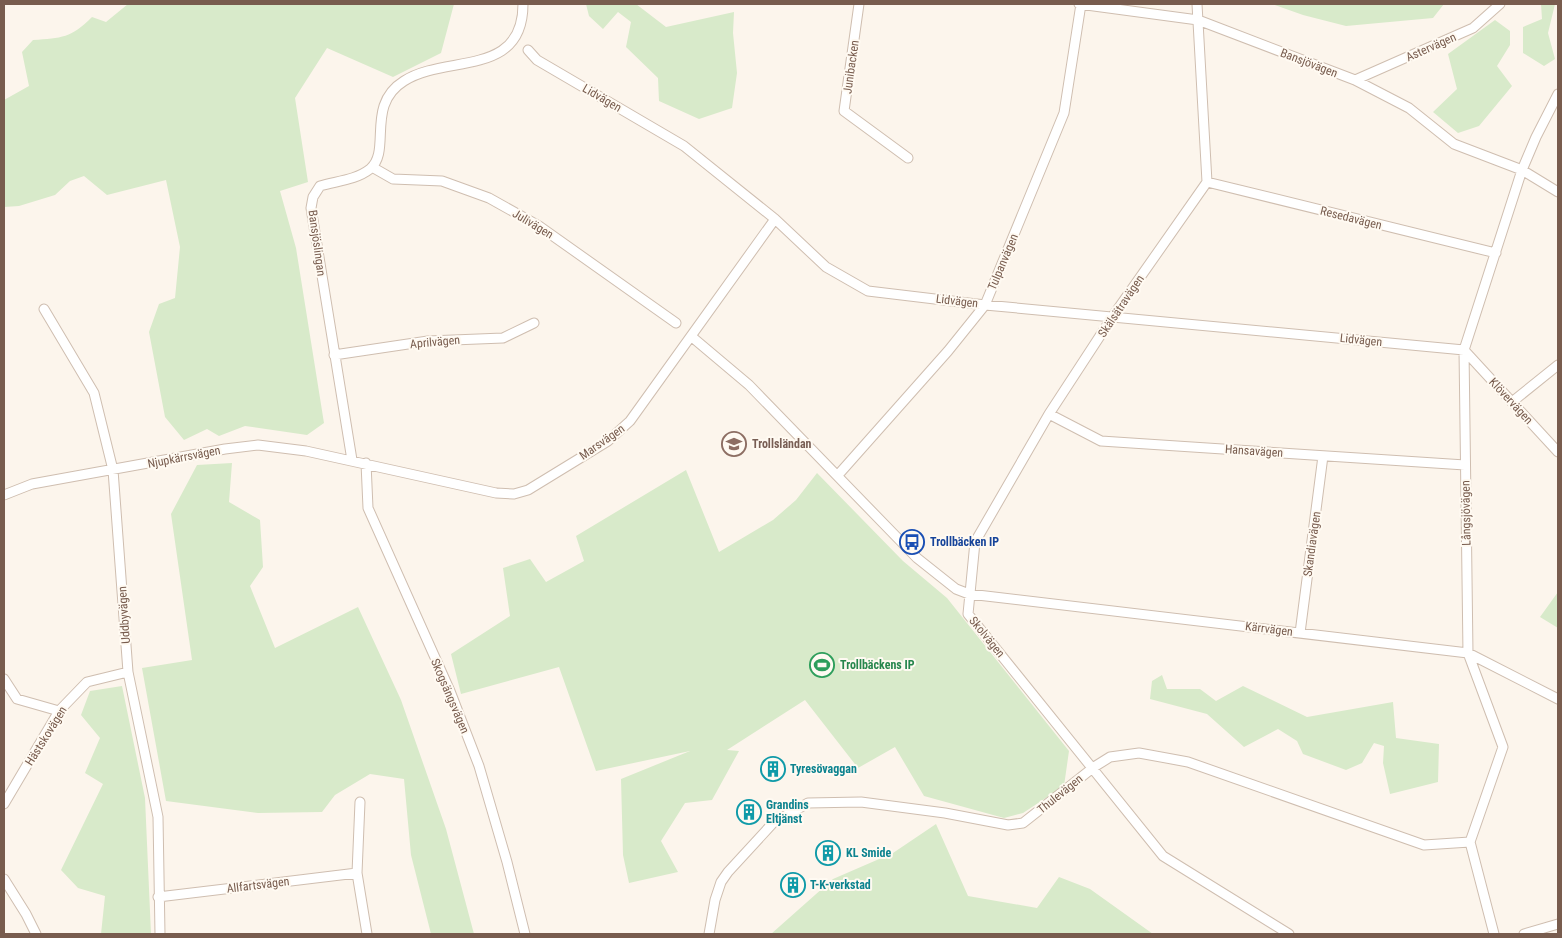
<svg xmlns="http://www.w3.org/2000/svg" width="1562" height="938" font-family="'Roboto Condensed',sans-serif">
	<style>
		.green { fill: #d8eaca }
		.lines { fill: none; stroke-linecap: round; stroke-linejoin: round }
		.street-casing { stroke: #cfbeb0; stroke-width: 11 }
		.street { stroke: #fff; stroke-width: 9 }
		.labels { text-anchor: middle; stroke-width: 4; stroke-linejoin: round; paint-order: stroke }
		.street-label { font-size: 12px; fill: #785c4e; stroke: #fffaf2 }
		.education-label { font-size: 12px; font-weight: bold; fill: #785e54; stroke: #fffaf2; text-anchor: start }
		.transit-label { font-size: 12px; font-weight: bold; fill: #164399; stroke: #fffaf2; text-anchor: start }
		.leisure-label { font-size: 12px; font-weight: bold; fill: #27864d; stroke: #fffaf2; text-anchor: start }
		.culture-label { font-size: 12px; font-weight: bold; fill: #0d838f; stroke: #fffaf2; text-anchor: start }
	</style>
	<rect width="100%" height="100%" fill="#fcf5ec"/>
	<path class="green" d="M 128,4 L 454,4 L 441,53 L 393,77 L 327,48 L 295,98 L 308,182 L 280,191 L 296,248 L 324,423 L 307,435 L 245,426 L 219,436 L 207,429 L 184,440 L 165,417 L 149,332 L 159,304 L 175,298 L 180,247 L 166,180 L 107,195 L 84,176 L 70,181 L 55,195 L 19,206 L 4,207 L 4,100 L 29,86 L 22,52 L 33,40 C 62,38 71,38 92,17 L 106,22 Z
		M 586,4 L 636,4 L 666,27 L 734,12 L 733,33 L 737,73 L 732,108 L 699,119 L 659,101 L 658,78 L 626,47 L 631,22 L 618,12 L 603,29 L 589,16 Z
		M 1272,4 L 1444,4 L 1433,18 L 1346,26 L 1303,15 Z
		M 1541,4 L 1555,4 L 1548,33 L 1555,59 L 1544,66 L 1523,53 L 1523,27 L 1542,19 Z
		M 1495,20 L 1510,31 L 1510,45 L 1497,66 L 1512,86 L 1479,126 L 1458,133 L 1433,112 L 1457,89 L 1448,54 Z
		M 232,463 L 229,502 L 260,520 L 263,567 L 250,586 L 275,648 L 358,607 L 401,700 L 446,829 L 474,934 L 431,934 L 411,855 L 404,779 L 370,774 L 335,795 L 322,812 L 258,813 L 166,801 L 142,668 L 192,660 L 171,514 L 197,465 Z
		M 686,470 L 719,552 L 773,520 L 796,500 L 817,473 L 903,561 L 947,598 L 1069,751 L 1064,786 L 1023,813 L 1004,818 L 924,796 L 895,747 L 858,768 L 805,700 L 727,750 L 739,751 L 712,800 L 685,803 L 661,841 L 678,872 L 629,883 L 623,855 L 621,779 L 690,751 L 596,771 L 559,667 L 461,694 L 451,654 L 510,616 L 503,568 L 530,559 L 546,582 L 584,561 L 576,536 Z
		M 1558,592 L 1558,628 L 1540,617 Z
		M 1162,675 L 1167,689 L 1200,689 L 1216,701 L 1243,686 L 1307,717 L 1393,702 L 1396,738 L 1439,744 L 1438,782 L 1390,794 L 1383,763 L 1384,746 L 1374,743 L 1362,763 L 1346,770 L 1303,754 L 1297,741 L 1278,729 L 1244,747 L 1207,714 L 1150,699 L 1152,681 Z
		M 122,686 L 145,798 L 151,934 L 101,934 L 105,896 L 78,888 L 61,870 L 103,784 L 85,773 L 100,738 L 81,715 L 90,691 Z
		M 936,824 L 968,896 L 1037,908 L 1059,877 L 1090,889 L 1153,934 L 771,934 L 833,879 L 893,853 Z"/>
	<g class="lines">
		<defs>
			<path id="street" d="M 859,4 L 844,111 L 908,158
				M 1079,4 L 1198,20 L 1355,80 L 1409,108 L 1454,144 L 1522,170 L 1558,192
				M 1197,4 L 1207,182 L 1113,316 L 1049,414 L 975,542 L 968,614 L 1163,856 L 1289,934
				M 528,50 L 537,60 L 684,146 L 775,219 L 826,267 L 868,291 L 985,305 L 1464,350 L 1558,452
				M 1355,80 L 1473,28 L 1500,4
				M 372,167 L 393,179 L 442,181 L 489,198 L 539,226 L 676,323
				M 1207,182 L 1496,253
				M 44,309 L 94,393 L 113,470 L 128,672 L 158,817 L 160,934
				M 692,337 L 749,385 L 917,558 L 956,589 L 969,594 L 1468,653 L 1558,699
				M 334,355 L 428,341 L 503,338 L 534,323
				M 1512,402 L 1558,365
				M 1049,414 L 1101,441 L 1465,465
				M 352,460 L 311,208 L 313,197 L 320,186 C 337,181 356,180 370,169 C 392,151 365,105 404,81 C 446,54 523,78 523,4
				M 366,463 L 368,508 L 450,691 L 479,766 L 507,862 L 525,934
				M 838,475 L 948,351 L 985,305 L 1064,113 L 1081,4
				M 4,495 L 32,484 L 225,449 L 258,445 L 306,451 L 496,493 L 514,494 L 528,490 L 608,441 L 630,421 L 775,219
				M 1300,633 L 1323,456
				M 4,679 L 17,699 L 59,711
				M 360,802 L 357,873 L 367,934
				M 4,804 L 59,711 L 87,682 L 128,672
				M 4,879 L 26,914 L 36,934
				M 158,897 L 357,873
				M 709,934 L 715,900 L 721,882 L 728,872 L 773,823 L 808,803 L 861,802 L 945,813 L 1008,825 L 1023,823 L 1094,767 L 1110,757 L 1139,753 L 1188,762 L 1424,845 L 1470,842
				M 1494,934 L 1470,842 L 1503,747 L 1468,653 L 1464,350 L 1522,170 L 1536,137 L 1558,94
				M 1524,934 L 1558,924"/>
		</defs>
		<use href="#street" class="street-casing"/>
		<use href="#street" class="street"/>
	</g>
	<defs>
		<symbol id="school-ring" viewBox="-11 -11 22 22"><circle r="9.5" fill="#fffaf2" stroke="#8d6e63" stroke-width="1.5"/><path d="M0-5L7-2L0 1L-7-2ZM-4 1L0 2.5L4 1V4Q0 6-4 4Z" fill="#8d6e63"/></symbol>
		<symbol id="bus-ring" viewBox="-11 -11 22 22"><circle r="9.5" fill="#fffaf2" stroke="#1a4fb4" stroke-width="1.5"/><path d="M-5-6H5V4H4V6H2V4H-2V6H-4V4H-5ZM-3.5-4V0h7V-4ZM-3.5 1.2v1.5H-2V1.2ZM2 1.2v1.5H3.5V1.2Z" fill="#1a4fb4"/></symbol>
		<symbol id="stadium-ring" viewBox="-11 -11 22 22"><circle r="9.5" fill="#fffaf2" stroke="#2e9e5b" stroke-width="1.5"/><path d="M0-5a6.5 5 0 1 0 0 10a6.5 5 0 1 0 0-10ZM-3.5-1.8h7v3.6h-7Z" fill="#2e9e5b"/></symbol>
		<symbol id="building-ring" viewBox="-11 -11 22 22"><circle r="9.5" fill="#fffaf2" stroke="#0f9aa8" stroke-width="1.5"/><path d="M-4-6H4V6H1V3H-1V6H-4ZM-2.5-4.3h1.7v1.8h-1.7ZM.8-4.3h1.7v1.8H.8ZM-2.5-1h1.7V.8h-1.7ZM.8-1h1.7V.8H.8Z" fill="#0f9aa8"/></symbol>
	</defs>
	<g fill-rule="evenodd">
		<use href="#school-ring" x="720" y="430" width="28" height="28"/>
		<use href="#bus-ring" x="898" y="528" width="28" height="28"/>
		<use href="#stadium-ring" x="808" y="651" width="28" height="28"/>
		<use href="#building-ring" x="759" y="755" width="28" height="28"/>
		<use href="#building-ring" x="735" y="798" width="28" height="28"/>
		<use href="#building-ring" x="814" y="839" width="28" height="28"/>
		<use href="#building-ring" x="779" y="871" width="28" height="28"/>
	</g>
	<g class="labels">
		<g class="street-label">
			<text transform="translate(1431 47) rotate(-24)" y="4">Astervägen</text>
			<text transform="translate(1309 63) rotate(21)" y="4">Bansjövägen</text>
			<text transform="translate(851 67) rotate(-82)" y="4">Junibacken</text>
			<text transform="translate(602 98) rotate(30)" y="4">Lidvägen</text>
			<text transform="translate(1351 218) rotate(14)" y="4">Resedavägen</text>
			<text transform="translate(533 224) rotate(31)" y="4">Julivägen</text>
			<text transform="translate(317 243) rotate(82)" y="4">Bansjöslingan</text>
			<text transform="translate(1003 262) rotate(-67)" y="4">Tulpanvägen</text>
			<text transform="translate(957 301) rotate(7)" y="4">Lidvägen</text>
			<text transform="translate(1121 306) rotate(-56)" y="4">Skälsätravägen</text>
			<text transform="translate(1361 340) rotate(6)" y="4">Lidvägen</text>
			<text transform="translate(435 342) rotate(-5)" y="4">Aprilvägen</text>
			<text transform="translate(1511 401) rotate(47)" y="4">Klövervägen</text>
			<text transform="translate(602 442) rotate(-35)" y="4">Marsvägen</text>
			<text transform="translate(1254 451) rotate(4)" y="4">Hansavägen</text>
			<text transform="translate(184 457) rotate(-11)" y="4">Njupkärrsvägen</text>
			<text transform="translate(1466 513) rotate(-91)" y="4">Långsjövägen</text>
			<text transform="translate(1312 544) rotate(-82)" y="4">Skandiavägen</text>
			<text transform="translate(124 615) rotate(-94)" y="4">Uddbyvägen</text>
			<text transform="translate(1269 629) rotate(7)" y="4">Kärrvägen</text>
			<text transform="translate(987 637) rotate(51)" y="4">Skolvägen</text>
			<text transform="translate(450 696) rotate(67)" y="4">Skogsängsvägen</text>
			<text transform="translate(46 736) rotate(-58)" y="4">Hästskovägen</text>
			<text transform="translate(1060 794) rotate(-39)" y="4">Thulevägen</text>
			<text transform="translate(258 885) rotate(-7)" y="4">Allfartsvägen</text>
		</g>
		<g class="education-label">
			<text x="752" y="448">Trollsländan</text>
		</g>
		<g class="transit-label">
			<text x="930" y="546">Trollbäcken IP</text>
		</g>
		<g class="leisure-label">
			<text x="840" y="669">Trollbäckens IP</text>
		</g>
		<g class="culture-label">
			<text x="790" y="773">Tyresövaggan</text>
			<text x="766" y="809">Grandins<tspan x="766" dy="14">Eltjänst</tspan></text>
			<text x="846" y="857">KL Smide</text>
			<text x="810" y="889">T-K-verkstad</text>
		</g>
	</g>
	<rect width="1562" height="938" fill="none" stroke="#785c4e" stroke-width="10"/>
</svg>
